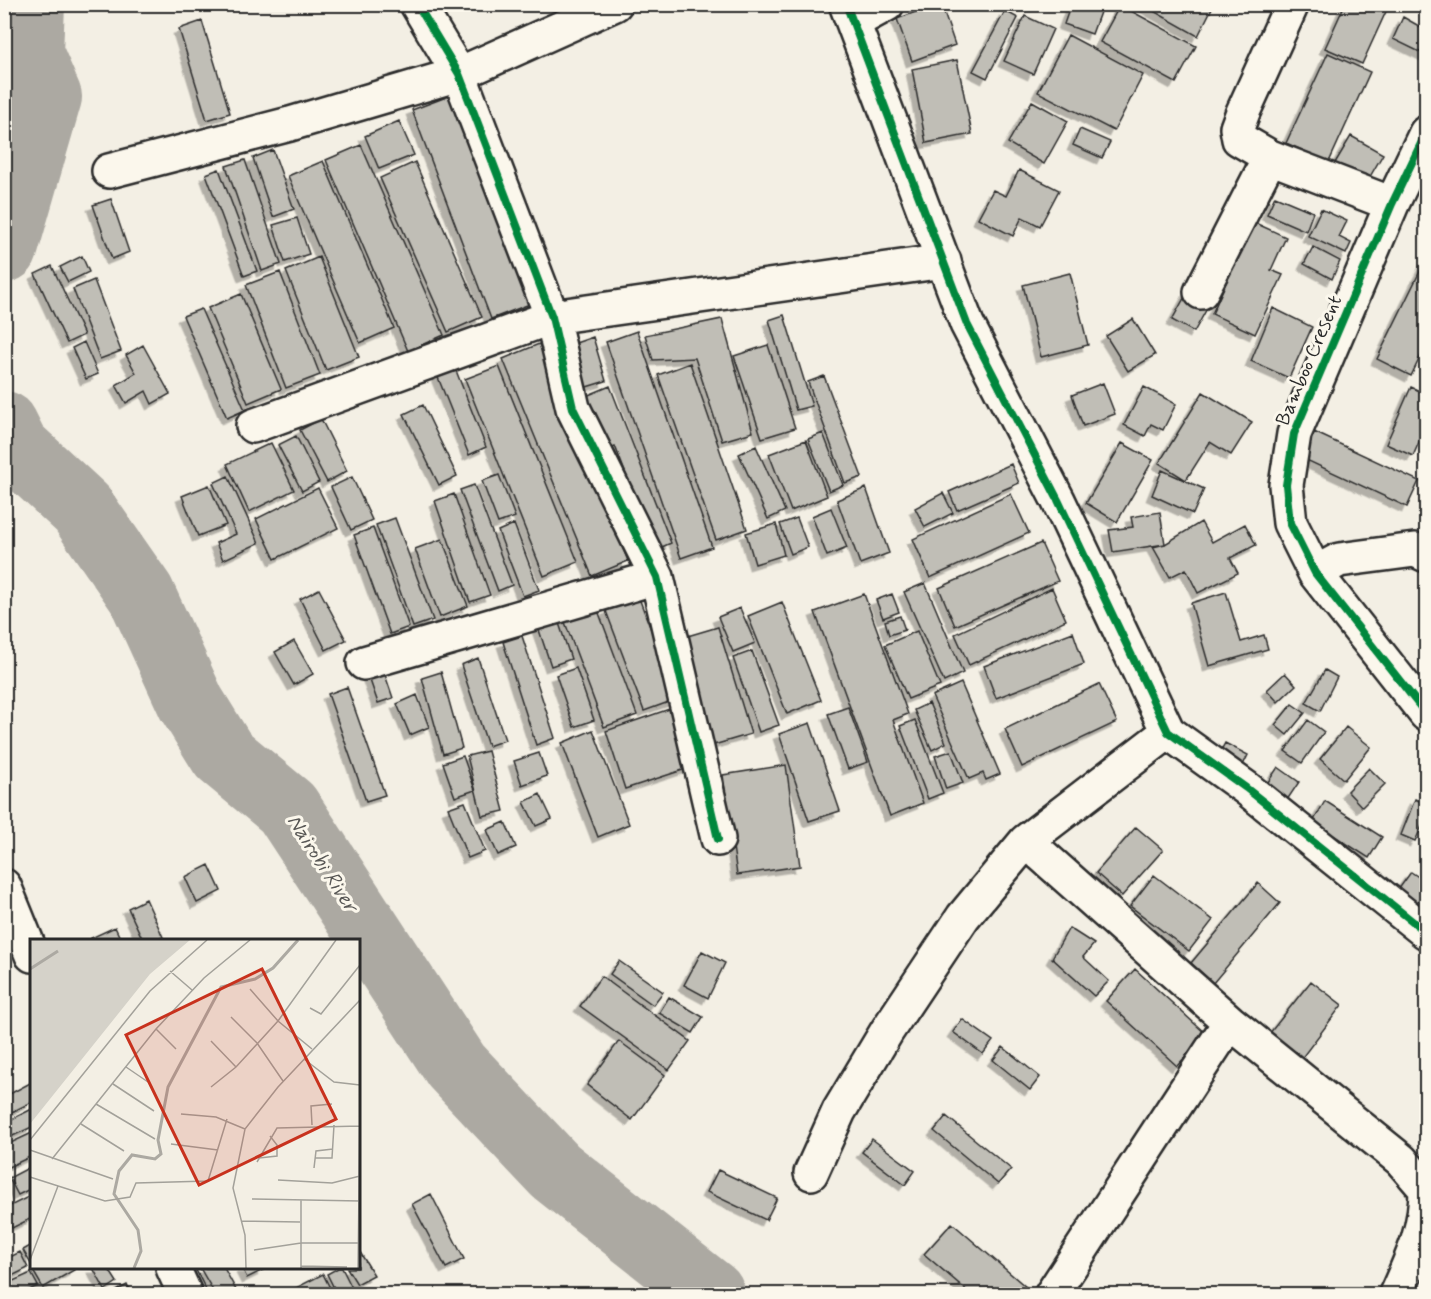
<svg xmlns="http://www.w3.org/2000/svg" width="1431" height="1299" font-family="Mynerve,sans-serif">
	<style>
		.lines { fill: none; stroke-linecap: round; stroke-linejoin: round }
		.river { stroke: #aca9a2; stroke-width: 68 }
		.building { fill: #c0beb6; stroke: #2b2b2b; stroke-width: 1.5; filter: url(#shadow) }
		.street-casing { stroke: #2b2b2b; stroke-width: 38 }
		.secondary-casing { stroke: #2b2b2b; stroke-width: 38 }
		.street { stroke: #fbf7ec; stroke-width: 33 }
		.secondary { stroke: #fbf7ec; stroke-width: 33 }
		.cycleway-casing { stroke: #fbf7ec; stroke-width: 11 }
		.cycleway { stroke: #00873e; stroke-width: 8 }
		.labels { text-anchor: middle; stroke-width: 6; stroke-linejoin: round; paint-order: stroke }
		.street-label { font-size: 20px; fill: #2b2b2b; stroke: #fbf7ec }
		.water-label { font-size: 21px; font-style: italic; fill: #585755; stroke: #fbf7ec }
		.inset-river { fill: none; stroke: #aca9a2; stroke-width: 3 }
		.inset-road { fill: none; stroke: #a3a19a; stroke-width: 1.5 }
		.view { fill: #c8321e; fill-opacity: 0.15; stroke: #c8321e; stroke-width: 3 }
		.inset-edge { fill: none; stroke: #2b2b2b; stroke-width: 3 }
	</style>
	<defs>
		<filter id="shadow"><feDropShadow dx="-5.5" dy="5.5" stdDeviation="0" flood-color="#0004"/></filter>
	</defs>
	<rect width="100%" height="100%" fill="#f3efe4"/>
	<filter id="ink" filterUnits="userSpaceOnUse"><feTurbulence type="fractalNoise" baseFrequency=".0167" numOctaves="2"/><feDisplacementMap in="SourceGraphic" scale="12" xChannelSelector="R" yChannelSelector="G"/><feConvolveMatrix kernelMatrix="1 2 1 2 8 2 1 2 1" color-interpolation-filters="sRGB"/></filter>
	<g filter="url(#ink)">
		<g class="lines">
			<path class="river" d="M 4,249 L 48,97 L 29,53 L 31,4
				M 4,425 L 15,447 L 82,509 L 141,594 L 191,703 L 223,755 L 287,808 L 456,1066 L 555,1171 L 711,1294"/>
		</g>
		<path class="building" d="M 937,4 L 941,4 L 955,45 L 912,61 L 897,19 Z
			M 1071,4 L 1103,4 L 1092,34 L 1064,24 Z
			M 1141,4 L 1214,4 L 1198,36 Z
			M 1345,4 L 1389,5 L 1362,64 L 1325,48 Z
			M 1120,5 L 1196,46 L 1176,83 L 1100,42 Z
			M 1005,11 L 1018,18 L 987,78 L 973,71 Z
			M 1025,16 L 1053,29 L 1033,74 L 1004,61 Z
			M 1403,17 L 1426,30 L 1426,55 L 1393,39 Z
			M 202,21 L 230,113 L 207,120 L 179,29 Z
			M 1068,35 L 1143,75 L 1114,131 L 1038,92 Z
			M 1328,53 L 1370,72 L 1329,162 L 1286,143 Z
			M 957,60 L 972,134 L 926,143 L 912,69 Z
			M 457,93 L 535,302 L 491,319 L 412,110 Z
			M 1032,101 L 1068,121 L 1044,164 L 1008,143 Z
			M 399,121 L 414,155 L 379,169 L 365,136 Z
			M 1080,129 L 1110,142 L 1102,158 L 1073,145 Z
			M 1351,136 L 1383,154 L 1364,187 L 1332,168 Z
			M 361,145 L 444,335 L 408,351 L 326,160 Z
			M 273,150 L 294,209 L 273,217 L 253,158 Z
			M 245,160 L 281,264 L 262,271 L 226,166 Z
			M 323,161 L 394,328 L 360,343 L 288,176 Z
			M 415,162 L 482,317 L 448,332 L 380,178 Z
			M 219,169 L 257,271 L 244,276 L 206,174 Z
			M 1019,170 L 1059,190 L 1040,226 L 1022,217 L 1013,236 L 978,218 L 993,190 L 1006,196 Z
			M 1275,196 L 1313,212 L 1306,231 L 1267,214 Z
			M 111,199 L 129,252 L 112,259 L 93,205 Z
			M 1321,209 L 1347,221 L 1339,237 L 1351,243 L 1346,254 L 1308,236 Z
			M 297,218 L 309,254 L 285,262 L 273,225 Z
			M 1253,222 L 1286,237 L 1271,270 L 1283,275 L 1255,334 L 1212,314 Z
			M 1313,247 L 1340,261 L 1332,279 L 1304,264 Z
			M 82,256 L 89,272 L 68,282 L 60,267 Z
			M 319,257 L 359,357 L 326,370 L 286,271 Z
			M 1426,259 L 1426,345 L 1411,376 L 1377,359 Z
			M 52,266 L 84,335 L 67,343 L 35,274 Z
			M 280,272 L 320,375 L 286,388 L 246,285 Z
			M 1070,273 L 1088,345 L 1041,357 L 1023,285 Z
			M 94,280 L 121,351 L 100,359 L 73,289 Z
			M 1188,291 L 1210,303 L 1194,332 L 1172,320 Z
			M 241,294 L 281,389 L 248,403 L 208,308 Z
			M 1273,308 L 1312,327 L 1289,378 L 1251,361 Z
			M 201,309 L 245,410 L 227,418 L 183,316 Z
			M 784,315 L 812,406 L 796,410 L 769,320 Z
			M 722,319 L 753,432 L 722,441 L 695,358 L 653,360 L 645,335 Z
			M 1133,319 L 1155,355 L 1128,371 L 1106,336 Z
			M 637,331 L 712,547 L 681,558 L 606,342 Z
			M 593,337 L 606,381 L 580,389 L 567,346 Z
			M 84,342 L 98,374 L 86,379 L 72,348 Z
			M 539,344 L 628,561 L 592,576 L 503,359 Z
			M 143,345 L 170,394 L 152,404 L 146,391 L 126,403 L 116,385 L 136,373 L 126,355 Z
			M 768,345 L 795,428 L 762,438 L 734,356 Z
			M 690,363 L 747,529 L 716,540 L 658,375 Z
			M 499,366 L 578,562 L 544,576 L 465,379 Z
			M 455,368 L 486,447 L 469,455 L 437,375 Z
			M 824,376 L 862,477 L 845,483 L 808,382 Z
			M 1103,383 L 1115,414 L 1083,426 L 1072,395 Z
			M 610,386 L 671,543 L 655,550 L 615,446 L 599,452 L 579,399 Z
			M 1144,387 L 1176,404 L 1163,430 L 1151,424 L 1145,436 L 1124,425 Z
			M 1411,387 L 1426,394 L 1426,426 L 1413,456 L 1386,444 Z
			M 1203,392 L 1252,422 L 1231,455 L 1210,442 L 1186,480 L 1159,463 Z
			M 423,405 L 457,476 L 439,485 L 404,414 Z
			M 321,419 L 347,471 L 327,482 L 300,430 Z
			M 1314,432 L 1419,481 L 1407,507 L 1302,458 Z
			M 823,433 L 843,485 L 829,491 L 808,439 Z
			M 296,436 L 319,482 L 302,491 L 278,445 Z
			M 806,440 L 827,496 L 791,511 L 769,454 Z
			M 271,443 L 294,490 L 249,512 L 227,464 Z
			M 1122,443 L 1153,460 L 1117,522 L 1086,503 Z
			M 756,446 L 785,511 L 768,519 L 739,454 Z
			M 1011,464 L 1019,483 L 957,510 L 949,492 Z
			M 1162,470 L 1204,489 L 1193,514 L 1152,495 Z
			M 499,475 L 515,517 L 498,523 L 482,481 Z
			M 228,476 L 259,543 L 223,560 L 216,543 L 236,534 L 213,483 Z
			M 352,477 L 372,520 L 351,530 L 331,487 Z
			M 209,485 L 226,525 L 198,536 L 182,496 Z
			M 474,485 L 512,585 L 498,591 L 460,490 Z
			M 318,488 L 338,528 L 275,559 L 256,519 Z
			M 866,488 L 889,553 L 860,564 L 837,500 Z
			M 943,493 L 953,513 L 925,527 L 915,508 Z
			M 454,494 L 490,595 L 470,602 L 435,501 Z
			M 1011,494 L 1029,533 L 930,578 L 913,539 Z
			M 831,508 L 847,548 L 827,556 L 812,516 Z
			M 1160,512 L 1165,544 L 1113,552 L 1109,530 L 1133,527 L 1131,517 Z
			M 395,518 L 433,620 L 413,627 L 376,525 Z
			M 797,518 L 808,547 L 791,554 L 780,524 Z
			M 1201,522 L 1212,542 L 1245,524 L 1256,545 L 1230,558 L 1238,573 L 1198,593 L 1186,569 L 1170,577 L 1153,547 L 1165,544 Z
			M 514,524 L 539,590 L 523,596 L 498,531 Z
			M 776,524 L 784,555 L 755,564 L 746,533 Z
			M 373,528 L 409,627 L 390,634 L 354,535 Z
			M 442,539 L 468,606 L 440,617 L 415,549 Z
			M 1041,543 L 1058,581 L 955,626 L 939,588 Z
			M 925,583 L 963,673 L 944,682 L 904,592 Z
			M 1052,588 L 1066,620 L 969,665 L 955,634 Z
			M 319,589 L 346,640 L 326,650 L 300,599 Z
			M 1226,592 L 1241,642 L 1264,635 L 1268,649 L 1209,666 L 1191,603 Z
			M 864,594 L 908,714 L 893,720 L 923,803 L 890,816 L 815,612 Z
			M 892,594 L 899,612 L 883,618 L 876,600 Z
			M 639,598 L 677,699 L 644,711 L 606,611 Z
			M 782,602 L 821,700 L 787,714 L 748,616 Z
			M 596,605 L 637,715 L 604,727 L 563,617 Z
			M 740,608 L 755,643 L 733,652 L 718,617 Z
			M 556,614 L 571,659 L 551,666 L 536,621 Z
			M 900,616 L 905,630 L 889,635 L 885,621 Z
			M 718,627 L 751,734 L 707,747 L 674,640 Z
			M 917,631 L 940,686 L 908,699 L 885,645 Z
			M 1073,632 L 1084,664 L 996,698 L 984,666 Z
			M 522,636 L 555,738 L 536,745 L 503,642 Z
			M 294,641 L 313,674 L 294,685 L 275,652 Z
			M 752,651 L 779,725 L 759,732 L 733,658 Z
			M 478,658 L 505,740 L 488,746 L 461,665 Z
			M 381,663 L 393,698 L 378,703 L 366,669 Z
			M 576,668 L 594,720 L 574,727 L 556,675 Z
			M 1325,670 L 1337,677 L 1320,711 L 1306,703 Z
			M 441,672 L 462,748 L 443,754 L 422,678 Z
			M 1285,673 L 1296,685 L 1278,702 L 1267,690 Z
			M 961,683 L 1000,774 L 986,780 L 983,773 L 969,779 L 932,696 Z
			M 1099,684 L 1117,722 L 1022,767 L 1005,729 Z
			M 347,687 L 385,795 L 366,801 L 328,694 Z
			M 417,695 L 429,727 L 410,735 L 397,704 Z
			M 929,703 L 946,743 L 932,750 L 914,710 Z
			M 1292,704 L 1305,713 L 1287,735 L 1275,725 Z
			M 678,706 L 698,765 L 625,789 L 606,731 Z
			M 848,707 L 868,762 L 848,769 L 828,714 Z
			M 915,720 L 943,793 L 928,799 L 900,726 Z
			M 1308,720 L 1324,732 L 1302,763 L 1285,751 Z
			M 810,723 L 840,811 L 809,821 L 779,734 Z
			M 1346,727 L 1371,747 L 1344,780 L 1320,759 Z
			M 593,730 L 629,824 L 598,837 L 562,743 Z
			M 1225,743 L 1248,755 L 1242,767 L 1219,754 Z
			M 488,751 L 504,811 L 482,816 L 467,756 Z
			M 951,751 L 963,783 L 946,789 L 935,756 Z
			M 539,753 L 547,776 L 522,785 L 514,761 Z
			M 463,756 L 475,790 L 455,797 L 443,763 Z
			M 786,765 L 800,866 L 737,875 L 723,775 Z
			M 1278,767 L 1299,782 L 1285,803 L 1264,788 Z
			M 1369,768 L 1385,784 L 1362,807 L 1347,791 Z
			M 540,794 L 552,819 L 536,826 L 524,802 Z
			M 1415,799 L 1426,804 L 1426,818 L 1415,841 L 1401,835 Z
			M 1325,801 L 1382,837 L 1369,858 L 1313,822 Z
			M 465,802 L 485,851 L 468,858 L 448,808 Z
			M 505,822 L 516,847 L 498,855 L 487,830 Z
			M 1136,827 L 1163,850 L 1122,896 L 1096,873 Z
			M 209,865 L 221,891 L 197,903 L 185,877 Z
			M 1411,872 L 1426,882 L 1426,889 L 1412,910 L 1393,897 Z
			M 1154,875 L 1213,920 L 1189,951 L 1130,906 Z
			M 1258,883 L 1280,903 L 1213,983 L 1191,963 Z
			M 146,899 L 163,937 L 156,940 L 143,940 L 128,908 Z
			M 115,927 L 121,940 L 92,940 L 91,938 Z
			M 1069,928 L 1094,944 L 1083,957 L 1109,981 L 1094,996 L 1052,958 Z
			M 702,951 L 725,963 L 708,998 L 684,985 Z
			M 619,961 L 663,992 L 653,1005 L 610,974 Z
			M 1135,969 L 1206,1034 L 1177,1066 L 1106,1001 Z
			M 601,976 L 690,1041 L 669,1070 L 580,1006 Z
			M 1311,981 L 1342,1005 L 1301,1059 L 1269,1034 Z
			M 669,997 L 703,1017 L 693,1033 L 659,1013 Z
			M 962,1019 L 993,1041 L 983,1054 L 953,1032 Z
			M 619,1041 L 665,1075 L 632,1120 L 587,1085 Z
			M 1003,1047 L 1040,1077 L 1030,1090 L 993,1060 Z
			M 32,1082 L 32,1102 L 4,1116 L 4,1097 Z
			M 32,1109 L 32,1127 L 4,1140 L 4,1123 Z
			M 946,1116 L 1011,1169 L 998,1184 L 934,1131 Z
			M 32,1133 L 32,1156 L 4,1169 L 4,1146 Z
			M 872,1139 L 915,1171 L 905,1185 L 862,1152 Z
			M 32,1166 L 32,1188 L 18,1195 L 9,1178 Z
			M 718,1170 L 777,1198 L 766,1220 L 707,1192 Z
			M 431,1194 L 464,1259 L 446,1268 L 412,1204 Z
			M 32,1195 L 32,1218 L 12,1228 L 4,1209 Z
			M 952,1223 L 1034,1294 L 971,1294 L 924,1254 Z
			M 32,1245 L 32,1263 L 31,1264 L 23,1250 Z
			M 358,1249 L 374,1275 L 357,1284 L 347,1268 L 358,1268 Z
			M 20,1252 L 28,1268 L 4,1280 L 4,1260 Z
			M 34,1268 L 73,1268 L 74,1270 L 43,1288 L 32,1269 Z
			M 93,1268 L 108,1268 L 117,1282 L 105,1290 Z
			M 176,1268 L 195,1268 L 208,1294 L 189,1294 Z
			M 200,1268 L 224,1268 L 236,1290 L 228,1294 L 215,1294 Z
			M 242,1268 L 262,1268 L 263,1270 L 247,1278 Z
			M 338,1268 L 342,1268 L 355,1294 L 337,1294 L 327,1274 Z
			M 31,1273 L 38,1286 L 21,1294 L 4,1294 L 4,1285 Z
			M 323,1274 L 333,1294 L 294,1294 L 292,1290 Z
			M 127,1285 L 134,1294 L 111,1294 Z"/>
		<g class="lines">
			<defs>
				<path id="street" d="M 417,4 L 459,74 L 552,317 L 573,408 L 657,577 L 718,839
					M 1292,4 L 1243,112 L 1237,128 L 1239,139 L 1270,157 L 1392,204
					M 854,22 L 887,4
					M 1426,133 L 1392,204 L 1294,434 L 1286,485 L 1290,523 L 1315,573 L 1426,714
					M 109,171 L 290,124 L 459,74 L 615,4
					M 1201,292 L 1270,157
					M 253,426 L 552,317 L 944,261
					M 1315,573 L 1339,560 L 1415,550 L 1426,555
					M 364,663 L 657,577
					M 1026,841 L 1230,1022 L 1401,1160 L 1426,1189 C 1426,1230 1412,1258 1396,1294
					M 4,886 L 32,955
					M 811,1173 L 839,1111 L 887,1031 L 963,917 L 1026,841 L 1168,732
					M 173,1268 L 185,1294
					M 1052,1294 L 1230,1022"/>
				<path id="secondary" d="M 846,4 L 967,324 L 1058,500 L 1168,732 L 1246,788 L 1426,932"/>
			</defs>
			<use href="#street" class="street-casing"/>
			<use href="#secondary" class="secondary-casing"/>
			<use href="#street" class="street"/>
			<use href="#secondary" class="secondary"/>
			<defs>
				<path id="cycleway" d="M 417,4 L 459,74 L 552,317 L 573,408 L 657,577 L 718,839
					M 846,4 L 967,324 L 1058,500 L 1168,732 L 1246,788 L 1426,932
					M 1426,133 L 1392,204 L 1294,434 L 1286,485 L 1290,523 L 1315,573 L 1426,714"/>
			</defs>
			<use href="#cycleway" class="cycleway-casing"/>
			<use href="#cycleway" class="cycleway"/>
		</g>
	</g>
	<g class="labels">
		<g class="street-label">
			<text transform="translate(1308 360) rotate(-67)" y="7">Bamboo Cresent</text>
		</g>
		<g class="water-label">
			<text transform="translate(323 863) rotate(57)" y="7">Nairobi River</text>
		</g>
	</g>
	<g transform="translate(30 939)">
		<rect width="330" height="330" fill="#f3efe4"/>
		<path d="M 0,1 L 160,1 L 120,35 L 0,185 Z" fill="#d5d2c9"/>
		<path class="inset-river" d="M 0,30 L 28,12M 104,329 L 111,312 L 108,291 L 84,255 L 89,232 L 102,216 L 125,220 L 131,215 L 128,201 L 138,148 L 191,48 L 225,40 L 243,29 L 268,1"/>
		<path class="inset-road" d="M 140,32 L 162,51M 220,50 L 248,82 L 282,110M 280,69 L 291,75 L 330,26M 201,78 L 227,104 L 253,142M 126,90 L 146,110M 181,102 L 206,128M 274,120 L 304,143 L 330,146M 96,128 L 118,143M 83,145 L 124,172M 181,148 L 206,128 L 248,82 L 306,1M 66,165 L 125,200M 151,175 L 186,178 L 215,190M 51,185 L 94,212M 282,186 L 281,167 L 302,165M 0,201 L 120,52 L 177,1M 141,205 L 188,211M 0,211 L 83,240M 229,219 L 247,217 L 247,206 L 240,197M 285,219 L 302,219 L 304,186M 22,220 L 126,90 L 174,39 L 220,1M 227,223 L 247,189 L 330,187M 284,229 L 286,212 L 303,210M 0,238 L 75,262 L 100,258 L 106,244 L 178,242 L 197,180M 248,241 L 302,244 L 330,237M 222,260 L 330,262M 271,261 L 271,329M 211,282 L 270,283M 224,311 L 271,304 L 330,304M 0,321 L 28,247M 271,327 L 317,328M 216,329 L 215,296 L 203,249 L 215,190 L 248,148 L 330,61M 328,329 L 330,166"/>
		<path class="view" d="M 232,30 L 306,180 L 169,246 L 96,96 Z"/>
		<rect width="330" height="330" class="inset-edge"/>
	</g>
	<rect width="1431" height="1299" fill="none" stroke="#fbf7ec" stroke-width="24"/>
	<rect x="12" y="12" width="1407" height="1275" fill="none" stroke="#2b2b2b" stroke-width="2" filter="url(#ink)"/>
</svg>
